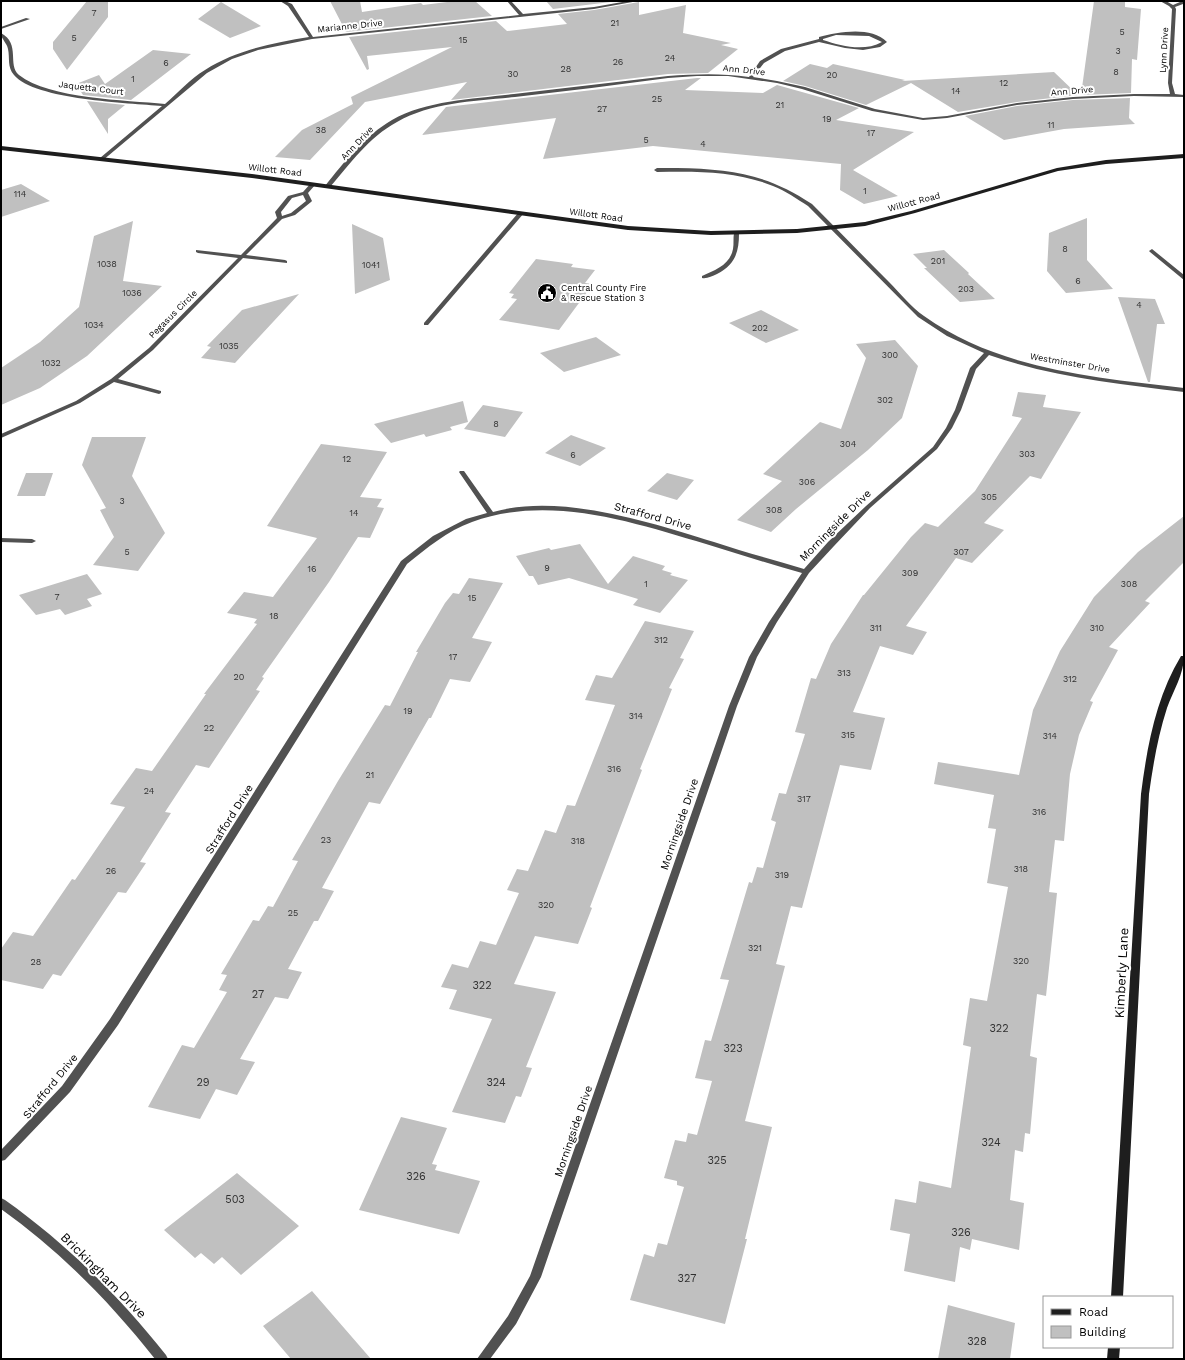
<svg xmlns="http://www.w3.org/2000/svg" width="1185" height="1360" font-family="'Work Sans',sans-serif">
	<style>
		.building { fill: #c0c0c0 }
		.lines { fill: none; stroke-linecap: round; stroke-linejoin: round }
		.lane { fill: #515151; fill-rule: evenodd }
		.street { fill: #515151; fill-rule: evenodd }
		.secondary { fill: #1e1e1e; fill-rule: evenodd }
		.labels { text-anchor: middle; stroke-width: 4; stroke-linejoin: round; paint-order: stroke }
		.number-label { font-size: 9px; fill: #303030 }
		.far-street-label { font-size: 9px; fill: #000; stroke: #fff }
		.far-poi-label { font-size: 9px; fill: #000; stroke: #fff; text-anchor: start }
		.street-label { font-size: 11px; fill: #000; stroke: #fff }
		.near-number-label { font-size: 11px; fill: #303030 }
		.near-street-label { font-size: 13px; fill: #000; stroke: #fff }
	</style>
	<rect width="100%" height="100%" fill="#fff"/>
	<path class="building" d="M 87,1 L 108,1 L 108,17 L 67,70 L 53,49 L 53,42 Z
		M 330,1 L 360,1 L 362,12 L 421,3 L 423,5 L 455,1 L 475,1 L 492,16 L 346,32 Z
		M 546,1 L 619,1 L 553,9 Z
		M 1094,1 L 1125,2 L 1125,7 L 1141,9 L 1137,60 L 1132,59 L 1131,93 L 1081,95 Z
		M 221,2 L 261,26 L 230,38 L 198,19 Z
		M 639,2 L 639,15 L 686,5 L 683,33 L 731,43 L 721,45 L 738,49 L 708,73 L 668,74 L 451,100 L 467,82 L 365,102 L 310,160 L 275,157 L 302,130 L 353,104 L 351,97 L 452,47 L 367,56 L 369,69 L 367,70 L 349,37 L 496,21 L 507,31 L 567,24 L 558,14 L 594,10 Z
		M 153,50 L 191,54 L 131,100 L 83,95 L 76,84 L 99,75 L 105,84 Z
		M 810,64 L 827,68 L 833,64 L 905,80 L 902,81 L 1054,72 L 1078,95 L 1017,102 L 958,112 L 911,83 L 866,105 L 805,86 L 783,81 Z
		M 697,78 L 701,78 L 685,90 L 763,93 L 777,85 L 859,108 L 836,120 L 914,132 L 853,170 L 898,196 L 864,204 L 840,190 L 841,164 L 653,146 L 543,159 L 556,118 L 422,135 L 446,107 Z
		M 1130,98 L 1129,118 L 1135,124 L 1064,129 L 1004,140 L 965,116 L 1017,106 L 1073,100 Z
		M 87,101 L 125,105 L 108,119 L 108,134 Z
		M 21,184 L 50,201 L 1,217 L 1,190 Z
		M 1087,218 L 1087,260 L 1113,289 L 1066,293 L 1047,271 L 1049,233 Z
		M 133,221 L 123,281 L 162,286 L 87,356 L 40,388 L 1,405 L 1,368 L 40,342 L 79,307 L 94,236 Z
		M 352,224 L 383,238 L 390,280 L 355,294 Z
		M 944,250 L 969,273 L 968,274 L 995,299 L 960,302 L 924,268 L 927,268 L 913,254 Z
		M 536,259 L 573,264 L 571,267 L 595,270 L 585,283 L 593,284 L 559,330 L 499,320 L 517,299 L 511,298 L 514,294 L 509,293 Z
		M 299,294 L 235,363 L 201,358 L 211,347 L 207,346 L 242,310 Z
		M 1118,297 L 1155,299 L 1165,324 L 1157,324 L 1150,382 L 1148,382 Z
		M 761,310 L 799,330 L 766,343 L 729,323 Z
		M 596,337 L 621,355 L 564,372 L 540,353 Z
		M 895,340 L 918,366 L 902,418 L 868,450 L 796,509 L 771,532 L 737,520 L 782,481 L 763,474 L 820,422 L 841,429 L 866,358 L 856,344 Z
		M 1018,392 L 1046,395 L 1043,407 L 1081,412 L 1041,479 L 1030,476 L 984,523 L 1004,530 L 972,563 L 956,558 L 906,626 L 927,632 L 913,655 L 880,646 L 853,712 L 885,718 L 871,770 L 840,765 L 802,908 L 791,906 L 776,964 L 785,966 L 745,1121 L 772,1127 L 745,1239 L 747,1239 L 725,1324 L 630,1300 L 644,1254 L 654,1257 L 658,1243 L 667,1245 L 684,1187 L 677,1185 L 677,1181 L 664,1178 L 675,1140 L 686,1142 L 688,1133 L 697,1135 L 712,1081 L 695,1078 L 705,1040 L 711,1041 L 729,980 L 720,979 L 749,882 L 752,883 L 757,867 L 763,868 L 776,822 L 771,820 L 779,793 L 786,794 L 805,734 L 795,732 L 811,678 L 816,679 L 831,644 L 863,595 L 864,595 L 911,537 L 925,523 L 938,527 L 975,491 L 1022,418 L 1012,416 Z
		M 463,401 L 468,422 L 450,427 L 452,430 L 426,437 L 424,434 L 391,443 L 374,424 Z
		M 483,405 L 523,412 L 505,437 L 464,429 Z
		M 571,435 L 606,448 L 580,466 L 545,453 Z
		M 92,437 L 146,437 L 132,476 L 165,533 L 138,571 L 93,565 L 114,537 L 100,510 L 106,508 L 82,465 Z
		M 321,444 L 387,452 L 360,497 L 382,499 L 377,507 L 384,508 L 370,538 L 358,537 L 329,582 L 262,677 L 264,678 L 256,690 L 260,691 L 209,768 L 196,765 L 165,812 L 171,813 L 140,862 L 146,863 L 126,893 L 118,892 L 61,976 L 53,974 L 43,989 L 1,980 L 1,949 L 13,932 L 33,936 L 72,879 L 75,880 L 125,807 L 110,804 L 136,768 L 152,771 L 206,694 L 204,694 L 257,624 L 254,623 L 257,619 L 227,613 L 244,592 L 273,597 L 317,538 L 267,526 Z
		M 26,473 L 53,473 L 45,496 L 17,496 Z
		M 667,473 L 694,480 L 677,500 L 647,491 Z
		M 1184,516 L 1184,562 L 1145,601 L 1150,603 L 1109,647 L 1118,650 L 1090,701 L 1093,702 L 1079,735 L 1070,774 L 1064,841 L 1055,840 L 1049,892 L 1057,893 L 1046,996 L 1037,994 L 1030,1056 L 1037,1058 L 1030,1134 L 1025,1133 L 1023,1152 L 1015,1150 L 1010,1200 L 1024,1203 L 1019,1250 L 972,1239 L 970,1250 L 960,1247 L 955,1282 L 904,1271 L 910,1234 L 890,1230 L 895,1199 L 916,1203 L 919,1181 L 951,1188 L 971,1047 L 963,1045 L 970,998 L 987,1001 L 1008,887 L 987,883 L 996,829 L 988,828 L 994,795 L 934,784 L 938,762 L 1019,775 L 1033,710 L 1060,651 L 1094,597 L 1138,552 Z
		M 580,544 L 608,584 L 633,556 L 665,566 L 662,570 L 672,573 L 670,575 L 688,580 L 660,613 L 633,605 L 638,599 L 569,578 L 538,585 L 533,576 L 529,576 L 516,556 L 549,548 L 551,550 Z
		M 87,574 L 102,594 L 87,599 L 92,606 L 65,615 L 60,609 L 36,615 L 19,595 Z
		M 469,578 L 503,583 L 472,638 L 492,642 L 470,682 L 450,679 L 431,718 L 429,718 L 380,804 L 369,802 L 322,888 L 334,891 L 318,921 L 314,921 L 288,969 L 302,972 L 288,999 L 275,997 L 240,1059 L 255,1062 L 237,1095 L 216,1089 L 200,1119 L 148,1107 L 182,1045 L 194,1048 L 227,992 L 219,990 L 227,975 L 221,974 L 253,920 L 259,921 L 268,906 L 273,907 L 298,861 L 292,860 L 338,781 L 385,705 L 390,706 L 418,652 L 416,652 L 445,603 L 453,593 L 459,594 Z
		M 645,621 L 694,631 L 680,658 L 684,659 L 669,688 L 672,689 L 640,769 L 642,770 L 590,907 L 592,908 L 578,944 L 535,936 L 514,984 L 556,992 L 526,1067 L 532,1068 L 521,1097 L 516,1096 L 505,1123 L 452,1112 L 492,1019 L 449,1009 L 457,990 L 441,987 L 452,964 L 468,968 L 480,941 L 496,945 L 519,893 L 507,890 L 517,869 L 528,871 L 545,830 L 556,833 L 567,805 L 575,806 L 615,705 L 585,700 L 596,675 L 612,678 Z
		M 401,1117 L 447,1128 L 432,1164 L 437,1165 L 435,1170 L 480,1181 L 459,1234 L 359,1210 Z
		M 237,1173 L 299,1226 L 241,1275 L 222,1257 L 214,1264 L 201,1253 L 195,1258 L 164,1230 Z
		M 312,1291 L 371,1359 L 291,1359 L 263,1326 Z
		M 948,1305 L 1015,1323 L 1010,1359 L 938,1359 Z"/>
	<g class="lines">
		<path class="lane" d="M 519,212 L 524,213 L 428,325 L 424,325 L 424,323 Z
			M 734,233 L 739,234 C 739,252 735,265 717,274 C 712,276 707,279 702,278 L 702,276 C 715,270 730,265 733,249 C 734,244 733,238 734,233 Z"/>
		<path class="street" d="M 280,1 L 285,1 L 292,4 L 313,37 L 519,15 L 507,1 L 511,1 L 523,14 L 594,7 L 628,1 L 638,1 L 594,9 L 312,39 L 258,50 L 232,59 L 207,73 L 102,161 L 100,160 L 100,158 L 162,106 C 129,103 35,100 14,75 C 7,67 10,58 8,49 C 7,43 1,39 1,33 C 21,44 7,65 19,75 C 49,99 126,100 165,104 C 178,93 190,79 205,70 C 236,50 273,43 309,37 L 288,6 Z
			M 1160,1 L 1166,1 L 1173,5 L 1180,2 L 1180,1 L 1184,1 L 1183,4 L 1175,7 L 1176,9 L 1172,83 L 1175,94 L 1184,95 L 1184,97 L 1134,96 L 1073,99 L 1017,105 L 947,118 L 923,120 L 872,111 L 802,89 L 777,83 L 728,76 L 697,76 L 668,78 C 617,85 566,91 515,97 C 476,101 432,102 397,122 C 369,137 350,164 330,187 L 325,186 C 344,162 366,135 392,120 C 427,100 475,99 514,94 C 565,88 617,82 668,76 C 695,74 722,73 749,77 L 760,61 L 781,49 L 819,39 L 819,37 C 839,32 871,26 887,42 L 880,47 L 863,50 L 845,48 L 819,42 L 785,51 L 764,63 L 753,77 L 777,81 L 805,87 L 875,109 L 923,118 L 947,116 L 1017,103 L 1073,97 L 1134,94 L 1170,94 L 1168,83 L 1172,9 L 1169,6 ZM 836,35 L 869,36 L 882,42 C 864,52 841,46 823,40 L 823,39 Z
			M 26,18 L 30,19 L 1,29 L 1,27 Z
			M 677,168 C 730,169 767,174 812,204 C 838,230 863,256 889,282 C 900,293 911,307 924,316 C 1000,370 1094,377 1184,388 L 1184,392 C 1118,384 1052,377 989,355 L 976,369 L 961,410 L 952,428 L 937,449 L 870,508 L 834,546 L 809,573 L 777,622 L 757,657 L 737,706 L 541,1277 L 516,1324 L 490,1359 L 477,1359 L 508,1316 L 530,1276 L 729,706 L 749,657 L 769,622 L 802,573 C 770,564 738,554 706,544 C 632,522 549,494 472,522 C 447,531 427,548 407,564 L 118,1025 L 70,1092 L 5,1160 L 1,1161 L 1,1150 L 62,1086 L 110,1019 L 401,561 L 433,536 L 466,519 L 487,513 L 459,472 L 460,471 L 464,471 L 493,512 C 560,493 649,522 714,542 C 744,552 774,560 804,569 L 828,542 L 866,506 L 933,447 L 946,428 L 955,410 L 970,368 L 984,353 L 947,336 L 918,317 L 808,206 C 797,199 786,191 773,186 C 737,171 696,171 657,172 L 654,170 L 657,168 Z
			M 311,183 L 316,184 L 308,193 L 312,201 L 311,202 L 295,215 L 282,219 L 246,255 L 285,260 L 287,261 L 287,263 L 243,258 L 153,350 L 118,379 L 161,391 L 161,393 L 159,394 L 114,382 L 80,403 L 1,438 L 1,434 L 76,401 L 111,379 L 149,348 L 238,258 L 198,253 L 196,252 L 196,250 L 241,255 L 277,218 L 275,212 L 288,196 L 303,192 ZM 303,195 L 306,201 L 291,213 L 282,216 L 281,212 L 292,198 Z
			M 1152,249 L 1184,275 L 1184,280 L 1150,252 L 1149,251 Z
			M 1,538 L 32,539 L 36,541 L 32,543 L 1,542 Z
			M 1,1198 L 5,1200 C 67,1244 119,1296 166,1355 L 168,1359 L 155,1359 C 110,1302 60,1251 1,1209 Z"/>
		<path class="secondary" d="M 1,146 L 252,174 L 628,226 L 711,231 L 797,229 L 865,222 L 911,211 L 1057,168 L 1106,160 L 1184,154 L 1184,158 L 1106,164 L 1058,171 L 915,213 L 865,226 L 797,233 L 711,235 L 628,230 L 252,178 L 1,150 Z
			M 1181,656 L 1184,656 C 1184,674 1173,691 1167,708 C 1158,736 1153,765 1149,794 L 1123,1297 L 1111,1297 L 1141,794 C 1147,747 1156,697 1181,656 Z
			M 1108,1347 L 1120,1347 L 1119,1359 L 1107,1359 Z"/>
	</g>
	<defs>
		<symbol id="civic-disc" viewBox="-11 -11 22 22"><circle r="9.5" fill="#000" stroke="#fff"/><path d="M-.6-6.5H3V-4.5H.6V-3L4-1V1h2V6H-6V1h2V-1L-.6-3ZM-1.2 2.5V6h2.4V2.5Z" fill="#fff"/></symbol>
	</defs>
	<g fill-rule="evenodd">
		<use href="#civic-disc" x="536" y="282" width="22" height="22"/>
	</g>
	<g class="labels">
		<g class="number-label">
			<text x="94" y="16">7</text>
			<text x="615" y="26">21</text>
			<text x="1122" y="35">5</text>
			<text x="74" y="41">5</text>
			<text x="463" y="43">15</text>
			<text x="1118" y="54">3</text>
			<text x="670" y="61">24</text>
			<text x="618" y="65">26</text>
			<text x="166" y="66">6</text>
			<text x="566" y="72">28</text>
			<text x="1116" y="75">8</text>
			<text x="513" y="77">30</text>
			<text x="832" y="78">20</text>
			<text x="133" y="82">1</text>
			<text x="1004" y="86">12</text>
			<text x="956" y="94">14</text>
			<text x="657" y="102">25</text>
			<text x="780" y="108">21</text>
			<text x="602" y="112">27</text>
			<text x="827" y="122">19</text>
			<text x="1051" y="128">11</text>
			<text x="321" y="133">38</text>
			<text x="871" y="136">17</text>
			<text x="646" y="143">5</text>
			<text x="703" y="147">4</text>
			<text x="865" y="194">1</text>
			<text x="20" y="197">114</text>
			<text x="1065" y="252">8</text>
			<text x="938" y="264">201</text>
			<text x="107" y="267">1038</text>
			<text x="371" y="268">1041</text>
			<text x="1078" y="284">6</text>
			<text x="966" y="292">203</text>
			<text x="132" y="296">1036</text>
			<text x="1139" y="308">4</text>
			<text x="94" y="328">1034</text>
			<text x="760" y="331">202</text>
			<text x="229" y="349">1035</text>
			<text x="890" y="358">300</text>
			<text x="51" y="366">1032</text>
			<text x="885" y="403">302</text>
			<text x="496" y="427">8</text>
			<text x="848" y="447">304</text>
			<text x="1027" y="457">303</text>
			<text x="573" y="458">6</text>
			<text x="347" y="462">12</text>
			<text x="807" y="485">306</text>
			<text x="989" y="500">305</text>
			<text x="122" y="504">3</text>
			<text x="774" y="513">308</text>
			<text x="354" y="516">14</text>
			<text x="127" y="555">5</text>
			<text x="961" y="555">307</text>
			<text x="547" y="571">9</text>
			<text x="312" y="572">16</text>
			<text x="910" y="576">309</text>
			<text x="646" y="587">1</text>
			<text x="1129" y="587">308</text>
			<text x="57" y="600">7</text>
			<text x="472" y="601">15</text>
			<text x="274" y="619">18</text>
			<text x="876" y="631">311</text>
			<text x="1097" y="631">310</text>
			<text x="661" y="643">312</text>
			<text x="453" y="660">17</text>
			<text x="844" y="676">313</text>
			<text x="239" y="680">20</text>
			<text x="1070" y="682">312</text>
			<text x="408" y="714">19</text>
			<text x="636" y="719">314</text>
			<text x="209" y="731">22</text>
			<text x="848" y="738">315</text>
			<text x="1050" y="739">314</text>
			<text x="614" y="772">316</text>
			<text x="370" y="778">21</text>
			<text x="149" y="794">24</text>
			<text x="804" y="802">317</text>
			<text x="1039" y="815">316</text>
			<text x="326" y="843">23</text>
			<text x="578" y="844">318</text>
			<text x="1021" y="872">318</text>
			<text x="111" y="874">26</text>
			<text x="782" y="878">319</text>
			<text x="546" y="908">320</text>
			<text x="293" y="916">25</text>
			<text x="755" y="951">321</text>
			<text x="1021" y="964">320</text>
			<text x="36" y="965">28</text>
		</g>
		<g class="far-street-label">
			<text transform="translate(350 26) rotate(-6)" y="3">Marianne Drive</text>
			<text transform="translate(1164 50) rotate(-87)" y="3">Lynn Drive</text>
			<text transform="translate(744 70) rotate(6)" y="3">Ann Drive</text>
			<text transform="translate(91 88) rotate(7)" y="3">Jaquetta Court</text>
			<text transform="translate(1072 91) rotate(-5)" y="3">Ann Drive</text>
			<text transform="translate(357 143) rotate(-46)" y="3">Ann Drive</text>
			<text transform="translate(275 170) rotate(7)" y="3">Willott Road</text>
			<text transform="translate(914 202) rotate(-15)" y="3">Willott Road</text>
			<text transform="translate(596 215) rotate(8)" y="3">Willott Road</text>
			<text transform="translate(173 314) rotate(-45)" y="3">Pegasus Circle</text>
			<text transform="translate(1070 363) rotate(10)" y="3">Westminster Drive</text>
		</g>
		<g class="far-poi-label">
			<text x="561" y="291">Central County Fire<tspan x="561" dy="10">&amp; Rescue Station 3</tspan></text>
		</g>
		<g class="street-label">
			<text transform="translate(653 516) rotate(15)" y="4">Strafford Drive</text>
			<text transform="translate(835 525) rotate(-45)" y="4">Morningside Drive</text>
			<text transform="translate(229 819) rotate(-58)" y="4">Strafford Drive</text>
			<text transform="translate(679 824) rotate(-71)" y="4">Morningside Drive</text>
			<text transform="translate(50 1086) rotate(-51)" y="4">Strafford Drive</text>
			<text transform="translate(573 1131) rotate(-71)" y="4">Morningside Drive</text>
		</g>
		<g class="near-number-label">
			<text x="482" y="989">322</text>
			<text x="258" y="998">27</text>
			<text x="999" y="1032">322</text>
			<text x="733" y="1052">323</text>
			<text x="203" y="1086">29</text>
			<text x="496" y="1086">324</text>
			<text x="991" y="1146">324</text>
			<text x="717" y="1164">325</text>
			<text x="416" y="1180">326</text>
			<text x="235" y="1203">503</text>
			<text x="961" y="1236">326</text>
			<text x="687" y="1282">327</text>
			<text x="977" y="1345">328</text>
		</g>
		<g class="near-street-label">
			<text transform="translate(1121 973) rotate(-87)" y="5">Kimberly Lane</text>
			<text transform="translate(104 1275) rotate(45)" y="5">Brickingham Drive</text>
		</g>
	</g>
	<rect width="1185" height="1360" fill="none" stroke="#000000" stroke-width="4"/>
	<rect x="1043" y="1296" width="130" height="52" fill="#ffffff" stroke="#999999"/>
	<rect x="1051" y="1309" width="20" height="6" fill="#1e1e1e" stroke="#999999"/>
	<text x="1079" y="1316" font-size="12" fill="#000000">Road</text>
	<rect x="1051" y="1326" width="20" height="12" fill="#c0c0c0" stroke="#999999"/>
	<text x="1079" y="1336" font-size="12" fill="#000000">Building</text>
</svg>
